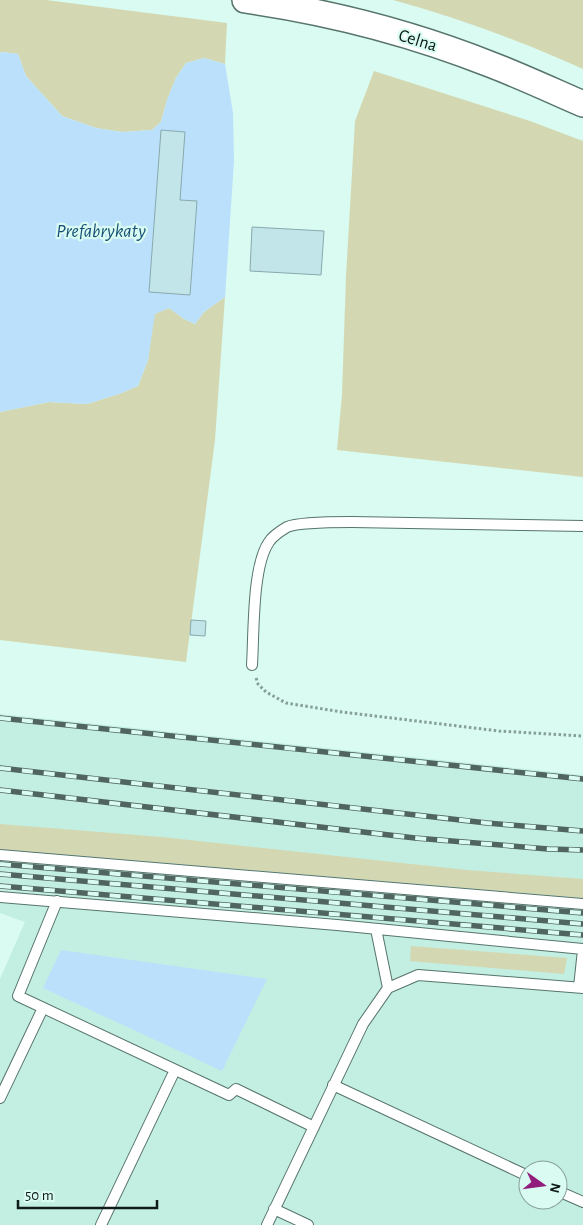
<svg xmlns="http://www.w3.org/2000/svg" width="583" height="1225" font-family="'Alegreya Sans',sans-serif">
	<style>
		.built { fill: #c3eee2; fill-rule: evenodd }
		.green { fill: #d4d8b2 }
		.water { fill: #bbe0fb }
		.building { fill: #c2e5ea; stroke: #88a9ae }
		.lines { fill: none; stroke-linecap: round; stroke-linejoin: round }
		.service-casing { stroke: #56746c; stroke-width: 12 }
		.tertiary-casing { stroke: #56746c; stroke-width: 28 }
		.path { stroke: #869f98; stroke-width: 3; stroke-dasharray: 2.5 2.5; stroke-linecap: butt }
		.service { stroke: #fff; stroke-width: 10 }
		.tertiary { stroke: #fff; stroke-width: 25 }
		.rail-casing { stroke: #516560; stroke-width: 5.5 }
		.rail { stroke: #d9fbf1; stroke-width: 4; stroke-dasharray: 11; stroke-linecap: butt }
		.labels { text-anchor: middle; stroke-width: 4.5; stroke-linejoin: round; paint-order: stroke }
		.street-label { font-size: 18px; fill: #0e1b18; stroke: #d9fbf1 }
		.water-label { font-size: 19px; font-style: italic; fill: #155074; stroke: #d9fbf1 }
	</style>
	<rect width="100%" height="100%" fill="#d9fbf1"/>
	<path class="built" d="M 0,714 L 583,775 L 583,1225 L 0,1225 L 0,979 L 25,922 L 0,913 ZM 528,1170 L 558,1170 L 558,1200 L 528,1200 Z"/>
	<path class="green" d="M 0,0 L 46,0 L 227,23 L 225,64 L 204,58 L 186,63 L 176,78 L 167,100 L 161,122 L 152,130 L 122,132 L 96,128 L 62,116 L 26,76 L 18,54 L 3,52 L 0,53 Z
		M 393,0 L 583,0 L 583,69 C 521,41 458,18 393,0 Z
		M 374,71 L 530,121 L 583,141 L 583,477 L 337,450 L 342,394 L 346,276 L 355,121 Z
		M 225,297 L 215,440 L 186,662 L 0,640 L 0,412 L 49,402 L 87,404 L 119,394 L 138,386 L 148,360 L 154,314 L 169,308 L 184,319 L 195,324 L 204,312 Z
		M 0,824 L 162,837 L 467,870 L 583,879 L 583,898 L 0,849 Z
		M 411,946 L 567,958 L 564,974 L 410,961 Z"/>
	<path class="water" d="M 3,52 L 18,54 L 26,76 L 62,116 L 96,128 L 122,132 L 152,130 L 161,122 L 167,100 L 176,78 L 186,63 L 204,58 L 225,64 L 233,113 L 234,161 L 225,297 L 204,312 L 195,324 L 184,319 L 169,308 L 155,314 L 148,360 L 138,386 L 119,394 L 87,404 L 49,402 L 0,412 L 0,53 Z
		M 61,950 L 267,979 L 222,1071 L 43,988 Z"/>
	<path class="building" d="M 161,130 L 185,132 L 180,200 L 197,201 L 190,295 L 149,292 Z
		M 252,227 L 324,231 L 321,275 L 250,271 Z
		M 191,620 L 206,621 L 205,636 L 190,635 Z"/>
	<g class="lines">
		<defs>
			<path id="service" d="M 252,665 C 254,634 252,566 269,542 C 272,537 282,530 287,527 C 299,522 337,522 352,522 L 583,526
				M 0,855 L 583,904
				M 0,897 L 337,925 L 583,949
				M 57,901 L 18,996 L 229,1095 L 236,1089 L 314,1127
				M 376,929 L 388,988
				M 579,987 L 583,950
				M 333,1085 L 528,1176
				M 0,1098 L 43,1008
				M 558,1191 L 583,1202
				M 274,1209 L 308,1225
				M 101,1225 L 175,1070
				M 267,1225 L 363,1024 L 388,988 L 418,975 L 583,988"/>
			<path id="tertiary" d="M 245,0 C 329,12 414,34 492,65 C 523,77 553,91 583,104"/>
		</defs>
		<use href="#service" class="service-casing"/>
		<use href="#tertiary" class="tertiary-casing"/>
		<path class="path" d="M 256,678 L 258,684 L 266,692 L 286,703 L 342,712 L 499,731 L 583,736"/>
		<use href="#service" class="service"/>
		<use href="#tertiary" class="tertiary"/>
		<defs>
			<path id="rail" d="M 0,718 L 583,779
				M 0,768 L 487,823 L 583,831
				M 0,790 L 415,838 L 548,849 L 583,850
				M 0,864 L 583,913
				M 0,874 L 583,924
				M 0,886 L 583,935"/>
		</defs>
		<use href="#rail" class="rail-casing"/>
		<use href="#rail" class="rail"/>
	</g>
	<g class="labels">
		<g class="street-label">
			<text transform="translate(418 40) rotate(17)" y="6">Celna</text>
		</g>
		<g class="water-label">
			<text x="101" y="237">Prefabrykaty</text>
		</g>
	</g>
	<g transform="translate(543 1185) rotate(104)"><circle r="24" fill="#d9fbf1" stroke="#88a19a"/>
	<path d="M0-4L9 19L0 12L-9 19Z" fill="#911d7c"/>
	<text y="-8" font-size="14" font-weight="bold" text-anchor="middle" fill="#0e1b18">N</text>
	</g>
	<path d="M18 1200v8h139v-8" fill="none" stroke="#0e1b18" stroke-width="2.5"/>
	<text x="25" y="1200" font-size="15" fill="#0e1b18" stroke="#d9fbf1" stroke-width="4" paint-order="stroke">50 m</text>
</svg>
